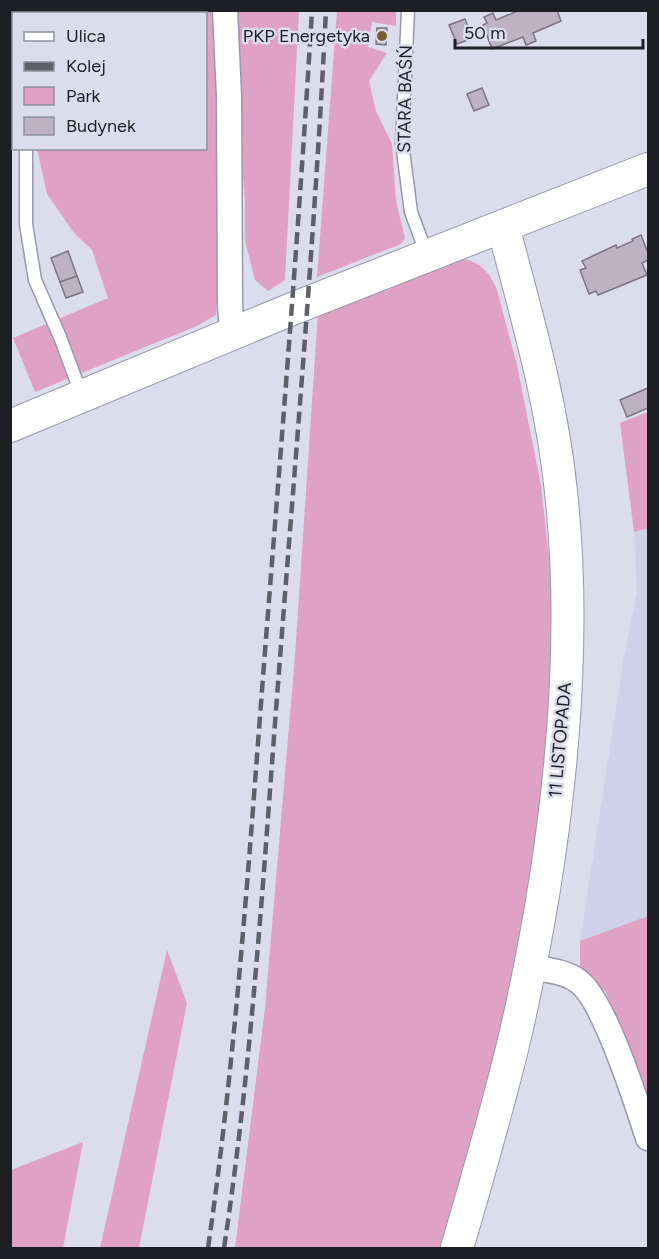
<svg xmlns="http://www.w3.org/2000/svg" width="659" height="1259" font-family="Figtree,sans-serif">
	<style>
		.built { fill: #ced1e8 }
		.green { fill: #e0a2c4 }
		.building { fill: #bcb3c2; stroke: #7c7481; stroke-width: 1.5 }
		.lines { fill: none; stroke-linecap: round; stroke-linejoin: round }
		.service-casing { stroke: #9799a8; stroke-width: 15 }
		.minor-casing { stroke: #9799a8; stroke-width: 27 }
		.tertiary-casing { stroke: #9799a8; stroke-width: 34 }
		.service { stroke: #fff; stroke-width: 12 }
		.minor { stroke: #fff; stroke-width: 24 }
		.tertiary { stroke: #fff; stroke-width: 32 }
		.rail { stroke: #5e6069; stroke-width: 4.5; stroke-dasharray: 12 6; stroke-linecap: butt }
		.poi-dot { fill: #755d2e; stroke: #dbdded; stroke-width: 2 }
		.labels { text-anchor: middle; stroke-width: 5; stroke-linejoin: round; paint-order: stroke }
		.poi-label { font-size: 18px; fill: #1e1f24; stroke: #dbdded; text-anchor: end }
		.street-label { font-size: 18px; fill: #1e1f24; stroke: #dbdded }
	</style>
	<rect width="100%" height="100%" fill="#dbdded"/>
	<path class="built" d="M 648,528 L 648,916 L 580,941 L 624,657 L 637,592 L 634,532 Z"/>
	<path class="green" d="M 10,11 L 299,11 L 285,280 L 268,291 L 255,280 L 245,241 L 245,201 L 239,129 L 222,221 L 216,315 L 197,326 L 35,392 L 13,338 L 108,298 L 92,250 L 74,233 L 47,194 L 37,149 L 206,148 L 206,14 L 14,14 L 14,139 L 11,140 Z
		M 337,11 L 396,11 L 396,26 L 372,22 L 368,47 L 387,53 L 369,81 L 376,111 L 392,144 L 396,201 L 405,238 L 401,244 L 317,277 Z
		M 458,258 C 479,261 489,270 497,290 L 517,365 L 541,485 L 551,576 L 553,659 L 542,800 L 527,900 L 504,1020 L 443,1248 L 235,1248 L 265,1008 L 295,656 L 318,312 Z
		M 648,412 L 648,528 L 634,532 L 620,423 Z
		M 648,916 L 648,1106 L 606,992 L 580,972 L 580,941 Z
		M 167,950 L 187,1003 L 139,1248 L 100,1248 Z
		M 83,1142 L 63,1248 L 11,1248 L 11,1170 Z"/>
	<path class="building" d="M 520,10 L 557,10 L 561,21 L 533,33 L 536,41 L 526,45 L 523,37 L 492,49 L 483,25 L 487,23 L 484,17 L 493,13 L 496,20 Z
		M 465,19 L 473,38 L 457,44 L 449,25 Z
		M 377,28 L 387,28 L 386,45 L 376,44 Z
		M 482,88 L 489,105 L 474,111 L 467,94 Z
		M 641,235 L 648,253 L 648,260 L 642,263 L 647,275 L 598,295 L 596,291 L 589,294 L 580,270 L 586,268 L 582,261 L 616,245 L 617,248 L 633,241 L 632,239 Z
		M 68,251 L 77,276 L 60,282 L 51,258 Z
		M 77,276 L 83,292 L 66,298 L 60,282 Z
		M 648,388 L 648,408 L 627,417 L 620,400 Z"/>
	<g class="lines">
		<defs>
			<path id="service" d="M 31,10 L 31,14
				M 408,10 L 402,143 L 411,212 L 427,255
				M 26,148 L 26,224 L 35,280 L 60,337 L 82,396"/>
			<path id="minor" d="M 225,10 L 229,96 L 230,304 L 232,333
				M 529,967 C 545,970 565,971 578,981 C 604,999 637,1104 648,1138"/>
			<path id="tertiary" d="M 10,426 L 292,309 L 648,169
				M 457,1248 C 478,1176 499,1105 516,1032 C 555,862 580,664 561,492 C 552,401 526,314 503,226"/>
		</defs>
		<use href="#service" class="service-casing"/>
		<use href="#minor" class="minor-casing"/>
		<use href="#tertiary" class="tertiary-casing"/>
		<use href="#service" class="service"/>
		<use href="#minor" class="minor"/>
		<use href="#tertiary" class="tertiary"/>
		<path class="rail" d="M 208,1248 C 236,1055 249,859 264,664 C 281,447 299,229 312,10
			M 224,1248 C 253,1057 264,863 279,671 C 296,451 315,231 326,10"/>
	</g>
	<circle class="poi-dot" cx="382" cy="36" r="6"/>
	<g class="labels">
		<g class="poi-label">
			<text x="370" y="42">PKP Energetyka</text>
		</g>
		<g class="street-label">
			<text transform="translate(405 99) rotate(-89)" y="6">STARA BAŚŃ</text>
			<text transform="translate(560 740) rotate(-85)" y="6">11 LISTOPADA</text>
		</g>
	</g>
	<rect width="659" height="1259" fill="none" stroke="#1e1f24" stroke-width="24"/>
	<rect x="12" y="12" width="195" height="138" fill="#dbdded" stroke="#8f919d" stroke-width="1.5"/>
	<rect x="24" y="32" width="30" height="9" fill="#ffffff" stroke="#8f919d" stroke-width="1.5"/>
	<text x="66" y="42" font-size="18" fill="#1e1f24">Ulica</text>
	<rect x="24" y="62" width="30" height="9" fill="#5e6069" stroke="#8f919d" stroke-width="1.5"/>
	<text x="66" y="72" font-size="18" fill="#1e1f24">Kolej</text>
	<rect x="24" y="87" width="30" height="18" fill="#e0a2c4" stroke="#8f919d" stroke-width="1.5"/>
	<text x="66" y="102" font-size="18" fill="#1e1f24">Park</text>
	<rect x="24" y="117" width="30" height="18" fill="#bcb3c2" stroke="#8f919d" stroke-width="1.5"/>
	<text x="66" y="132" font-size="18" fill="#1e1f24">Budynek</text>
	<path d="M455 39v9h188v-9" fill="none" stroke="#1e1f24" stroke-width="3"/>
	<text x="464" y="39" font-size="18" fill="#1e1f24" stroke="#dbdded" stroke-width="4.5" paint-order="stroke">50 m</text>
</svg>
